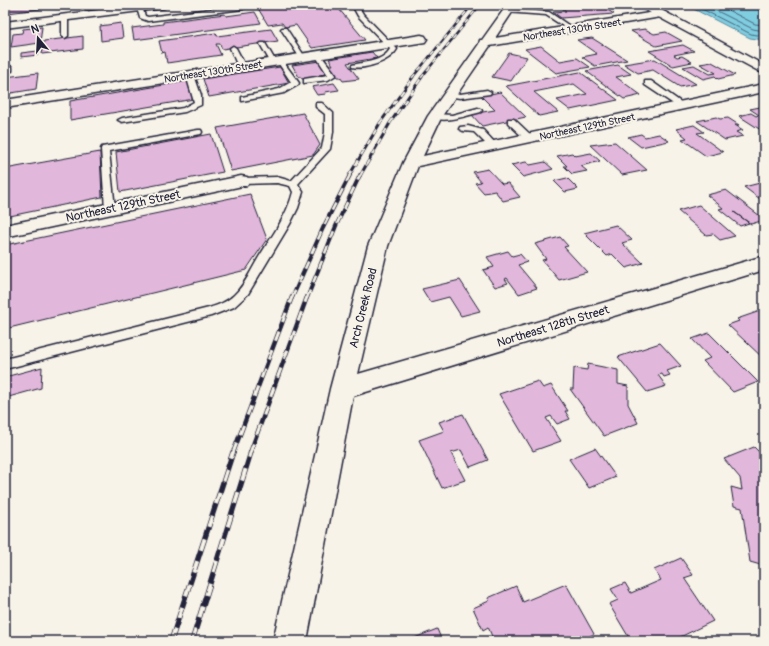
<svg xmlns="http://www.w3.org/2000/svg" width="769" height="646" font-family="Pangolin,sans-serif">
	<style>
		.water { fill: #80cde0; stroke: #5a899e }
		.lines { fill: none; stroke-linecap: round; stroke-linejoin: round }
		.shore { stroke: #48667d; stroke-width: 1 }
		.building { fill: #e2b7dc; stroke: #22223b }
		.service-casing { stroke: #22223b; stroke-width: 3 }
		.minor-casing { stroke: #22223b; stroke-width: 3 }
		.tertiary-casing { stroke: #22223b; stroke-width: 3 }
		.service { fill: #f7f3e8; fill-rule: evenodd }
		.minor { fill: #f7f3e8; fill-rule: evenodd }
		.tertiary { fill: #f7f3e8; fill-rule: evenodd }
		.rail-far4-casing { stroke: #22223b; stroke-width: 2.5 }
		.rail-far3-casing { stroke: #22223b; stroke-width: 3 }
		.rail-far2-casing { stroke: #22223b; stroke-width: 4 }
		.rail-far1-casing { stroke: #22223b; stroke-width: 4.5 }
		.rail-casing { stroke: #22223b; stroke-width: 5.5 }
		.rail-far4 { stroke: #f7f3e8; stroke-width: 1.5; stroke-dasharray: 5; stroke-linecap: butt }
		.rail-far3 { stroke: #f7f3e8; stroke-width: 2; stroke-dasharray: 6; stroke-linecap: butt }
		.rail-far2 { stroke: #f7f3e8; stroke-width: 2.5; stroke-dasharray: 8; stroke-linecap: butt }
		.rail-far1 { stroke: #f7f3e8; stroke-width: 3; stroke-dasharray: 10; stroke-linecap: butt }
		.rail { stroke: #f7f3e8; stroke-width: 4; stroke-dasharray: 12; stroke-linecap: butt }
		.labels { text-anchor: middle; stroke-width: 4; stroke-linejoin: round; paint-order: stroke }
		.far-street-label { font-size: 10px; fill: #22223b; stroke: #f7f3e8 }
		.street-label { font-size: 12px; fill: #22223b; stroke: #f7f3e8 }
	</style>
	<rect width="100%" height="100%" fill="#f7f3e8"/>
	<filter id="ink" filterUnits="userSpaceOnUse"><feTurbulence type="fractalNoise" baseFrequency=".025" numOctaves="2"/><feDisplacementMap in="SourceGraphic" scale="8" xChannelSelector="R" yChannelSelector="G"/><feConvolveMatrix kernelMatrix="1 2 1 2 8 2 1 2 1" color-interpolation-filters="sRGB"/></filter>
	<g filter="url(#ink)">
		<path class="water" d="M 686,5 L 764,5 L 764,40 L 750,38 Z"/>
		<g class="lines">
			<path class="shore" d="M 694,5 L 751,34 L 764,36
				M 705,5 L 753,29 L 764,31
				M 718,5 L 755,24 L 764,25"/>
		</g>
		<path class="building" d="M 9,5 L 41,5 L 40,9 L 7,13 Z
			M 256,5 L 349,5 L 350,7 L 338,8 L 365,40 L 312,48 L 296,25 L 285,27 L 282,23 L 268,25 Z
			M 558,5 L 600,5 L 614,14 L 561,18 L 553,12 L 566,11 Z
			M 255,12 L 261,23 L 134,40 L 132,28 L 163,24 L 163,22 L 225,14 L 226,16 Z
			M 121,23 L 123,38 L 101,41 L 100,26 Z
			M 42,27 L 40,43 L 11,47 L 13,34 L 22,33 L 23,29 Z
			M 271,29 L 278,41 L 222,49 L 220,44 L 216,44 L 221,55 L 167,63 L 165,52 L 162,53 L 159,41 L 216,33 L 217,36 Z
			M 645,29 L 654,34 L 666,32 L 682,41 L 656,46 L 631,31 Z
			M 83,36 L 83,49 L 42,54 L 44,41 Z
			M 592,38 L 627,60 L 595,66 L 582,57 L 597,54 L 577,40 Z
			M 683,45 L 694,51 L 674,55 L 677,57 L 682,56 L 692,62 L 673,66 L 649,51 Z
			M 541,46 L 560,61 L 577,58 L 590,67 L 556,73 L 525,49 Z
			M 38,51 L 38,55 L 21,57 L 21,53 Z
			M 372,52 L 377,58 L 347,63 L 359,79 L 343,81 L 340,77 L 337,77 L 329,65 L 333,65 L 329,59 Z
			M 509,53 L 527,57 L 511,81 L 492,77 Z
			M 655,59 L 696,84 L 680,87 L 653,70 L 638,73 L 624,64 Z
			M 320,61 L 326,74 L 319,75 L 320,77 L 302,79 L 301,77 L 299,77 L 292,65 Z
			M 712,62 L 735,75 L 718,79 L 715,76 L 703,79 L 683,67 L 694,65 L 710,74 L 716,73 L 700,64 Z
			M 618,65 L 631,74 L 616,77 L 641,95 L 624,99 L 586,71 Z
			M 280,67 L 289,83 L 209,97 L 203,79 Z
			M 580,72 L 618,100 L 570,110 L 557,100 L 587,94 L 574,84 L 534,92 L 558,112 L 539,116 L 506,86 Z
			M 38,73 L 36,89 L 5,94 L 5,77 Z
			M 188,81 L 194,99 L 70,120 L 70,101 Z
			M 334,83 L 339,90 L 325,92 L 326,94 L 317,95 L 312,87 Z
			M 500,92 L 526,117 L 482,126 L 471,114 L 495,110 L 481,96 Z
			M 760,107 L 764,110 L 764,132 L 739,116 L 751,113 L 756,116 L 759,115 L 750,109 Z
			M 303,113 L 320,145 L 313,155 L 231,171 L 217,128 Z
			M 716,117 L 720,119 L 728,118 L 739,125 L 735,125 L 743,130 L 736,132 L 743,136 L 725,140 L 697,121 Z
			M 694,125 L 704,132 L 697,133 L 723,152 L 706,156 L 682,139 L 687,138 L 676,129 Z
			M 211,134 L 223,172 L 120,192 L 116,152 Z
			M 641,134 L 645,137 L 659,134 L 669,141 L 641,147 L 628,137 Z
			M 615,142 L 647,170 L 622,175 L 590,145 Z
			M 100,152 L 102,197 L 5,217 L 5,169 Z
			M 572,153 L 575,156 L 591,153 L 600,161 L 581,166 L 587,171 L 572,174 L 564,166 L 567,166 L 557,156 Z
			M 526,162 L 530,165 L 545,162 L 553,169 L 523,177 L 511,165 Z
			M 488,169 L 502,184 L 508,183 L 520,197 L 503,201 L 495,191 L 484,193 L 475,183 L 481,182 L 473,172 Z
			M 567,178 L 578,189 L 565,192 L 554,181 Z
			M 764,182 L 764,202 L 744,187 Z
			M 726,190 L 764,219 L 764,220 L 751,224 L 734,212 L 749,223 L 740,226 L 719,209 L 723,208 L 707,195 Z
			M 250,194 L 267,239 L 246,270 L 5,329 L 5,245 Z
			M 699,205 L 735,236 L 720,240 L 713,234 L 706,235 L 678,211 Z
			M 616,225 L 632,240 L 622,243 L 643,263 L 626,268 L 612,254 L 607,256 L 584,233 Z
			M 560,237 L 568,246 L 564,247 L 587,272 L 559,280 L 542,260 L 546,259 L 535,244 Z
			M 508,251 L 512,256 L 520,254 L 527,262 L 518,265 L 537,288 L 519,294 L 507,278 L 505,279 L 508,283 L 495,287 L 483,270 L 494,267 L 487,257 Z
			M 460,280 L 480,311 L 461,316 L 449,297 L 430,302 L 422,289 Z
			M 763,310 L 764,310 L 764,359 L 728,325 L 739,321 L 737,319 Z
			M 709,333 L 758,382 L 733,392 L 703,361 L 710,358 L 692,339 Z
			M 660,343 L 681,366 L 667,371 L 670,375 L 664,377 L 662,374 L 658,375 L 666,386 L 647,392 L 618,357 Z
			M 588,364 L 618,370 L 618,384 L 628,386 L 628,404 L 638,423 L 604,436 L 570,389 L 573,389 L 574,368 L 587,370 Z
			M 42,367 L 41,388 L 5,398 L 5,377 Z
			M 538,381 L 543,388 L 551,385 L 568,411 L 565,411 L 570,419 L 557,424 L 551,416 L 546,418 L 561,441 L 533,451 L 499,394 Z
			M 463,414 L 488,460 L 470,467 L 461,450 L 451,453 L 465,480 L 442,488 L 419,440 L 444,431 L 439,422 Z
			M 754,447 L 764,457 L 764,566 L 750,562 L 742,508 L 734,506 L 731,487 L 742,490 L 740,478 L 724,459 Z
			M 595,448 L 616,477 L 589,488 L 569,459 Z
			M 681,558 L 693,575 L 684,578 L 713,621 L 672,641 L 631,641 L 609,604 L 618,600 L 611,589 L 625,583 L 631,593 L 661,580 L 654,570 Z
			M 566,584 L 594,634 L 579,641 L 494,641 L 488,627 L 483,630 L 473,608 L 489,601 L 488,598 L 516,586 L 523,602 Z
			M 437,629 L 442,641 L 407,641 Z"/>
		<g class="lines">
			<defs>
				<path id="service" d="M 242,5 L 249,5 L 243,9 L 148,21 L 140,18 L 137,8 L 142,7 L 145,16 L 148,17 Z
					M 352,5 L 358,5 L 363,14 L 396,48 L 397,49 C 391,61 365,70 352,67 L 352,65 C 364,62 383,62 390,49 L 358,16 Z
					M 507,9 L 549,12 L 574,29 L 569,30 L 546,15 L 505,12 L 504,11 Z
					M 65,16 L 68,18 L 68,36 L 65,38 L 62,36 L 62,18 Z
					M 282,28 L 286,28 L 305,57 L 304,58 L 300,58 L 281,29 Z
					M 261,43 L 265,43 L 276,62 L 275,63 L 271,63 L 260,44 Z
					M 233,46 L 236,48 L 246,67 L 245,69 L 239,69 L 238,67 L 230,48 Z
					M 318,53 L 320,54 L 336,75 L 328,80 L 304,83 L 304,79 L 328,75 L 315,55 Z
					M 280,59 L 282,60 L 299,83 L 298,85 L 284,93 L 242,101 L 242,97 L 279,89 L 291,82 L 277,61 Z
					M 5,64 L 12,67 L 12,71 L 5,69 Z
					M 187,73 L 193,73 L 194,75 L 201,95 L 201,105 L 185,112 L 122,122 L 118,120 L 122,118 L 183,108 L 194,102 L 186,75 Z
					M 645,81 L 651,81 L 685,105 L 684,107 L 678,107 L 645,85 Z
					M 487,90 L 491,92 L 490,94 L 460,98 L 446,96 L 445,94 L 449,92 L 460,94 Z
					M 316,103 L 322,103 L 333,113 L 333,132 L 330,149 L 298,184 L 303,192 L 298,208 L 290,224 L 248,294 L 234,307 L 211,316 L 5,369 L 5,359 L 209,308 C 218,305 227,302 234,295 C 245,285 251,270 259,257 C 272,236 287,216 293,192 L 290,186 L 277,183 L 241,184 L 236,181 L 241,178 L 277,177 L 291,181 L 322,148 L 325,132 L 325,114 L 316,107 Z
					M 478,108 L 482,110 L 481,112 C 469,115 441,125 431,116 L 435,114 L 452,115 Z
					M 508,119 L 514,119 L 532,136 L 533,138 L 532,140 L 526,140 L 508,123 Z
					M 468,126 L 483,130 L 496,144 L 497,146 L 496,148 L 490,148 L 474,132 L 463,131 L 459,129 L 460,127 Z
					M 198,130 L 201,130 L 202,132 L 201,134 L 109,151 L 115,209 L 113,211 L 107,211 L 105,209 L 101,149 L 102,147 Z"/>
				<path id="minor" d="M 138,5 L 169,5 L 164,8 L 5,28 L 5,22 Z
					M 507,5 L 517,5 L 495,38 L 661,11 L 667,14 L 661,17 L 490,46 L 442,116 L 423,156 L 764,84 L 764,92 L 418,166 L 388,246 L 358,374 L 764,256 L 764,270 L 353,396 L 307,641 L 273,641 L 330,389 L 368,246 L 403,163 L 428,116 L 479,44 L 480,40 L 482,40 Z
					M 421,35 L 425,36 L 427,39 L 425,42 L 5,108 L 5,100 Z
					M 241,176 L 247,177 L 249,181 L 247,185 L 5,237 L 5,225 Z"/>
				<path id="tertiary" d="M 639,5 L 652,5 L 764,65 L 764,74 L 640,7 Z"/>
			</defs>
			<use href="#service" class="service-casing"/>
			<use href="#minor" class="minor-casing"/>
			<use href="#tertiary" class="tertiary-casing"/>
			<use href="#service" class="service"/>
			<use href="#minor" class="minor"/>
			<use href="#tertiary" class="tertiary"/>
			<defs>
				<path id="rail-far4" d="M 412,78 L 472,5
					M 421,78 L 480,5"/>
				<path id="rail-far3" d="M 349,176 L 380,123 L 413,77
					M 360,176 L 390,123 L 422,77"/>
				<path id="rail-far2" d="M 292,298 L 323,228 L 350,175
					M 307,298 L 336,226 L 360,175"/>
				<path id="rail-far1" d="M 233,453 L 292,297
					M 250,453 L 307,297"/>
				<path id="rail" d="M 171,641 L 233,452
					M 192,641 L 251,452"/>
			</defs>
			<use href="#rail-far4" class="rail-far4-casing"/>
			<use href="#rail-far3" class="rail-far3-casing"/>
			<use href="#rail-far2" class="rail-far2-casing"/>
			<use href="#rail-far1" class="rail-far1-casing"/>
			<use href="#rail" class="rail-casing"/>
			<use href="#rail-far4" class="rail-far4"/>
			<use href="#rail-far3" class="rail-far3"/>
			<use href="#rail-far2" class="rail-far2"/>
			<use href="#rail-far1" class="rail-far1"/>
			<use href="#rail" class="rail"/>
		</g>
	</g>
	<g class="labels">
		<g class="far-street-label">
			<text transform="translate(572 29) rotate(-9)" y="4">Northeast 130th Street</text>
			<text transform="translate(213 71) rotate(-9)" y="4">Northeast 130th Street</text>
			<text transform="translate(587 126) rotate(-12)" y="4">Northeast 129th Street</text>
		</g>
		<g class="street-label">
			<text transform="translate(123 206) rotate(-12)" y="4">Northeast 129th Street</text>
			<text transform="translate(363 308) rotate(-76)" y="4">Arch Creek Road</text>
			<text transform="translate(553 326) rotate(-17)" y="4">Northeast 128th Street</text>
		</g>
	</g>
	<rect width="769" height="646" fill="none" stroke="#f7f3e8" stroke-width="20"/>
	<rect x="10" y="10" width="749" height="626" fill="none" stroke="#22223b" stroke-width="1.5" filter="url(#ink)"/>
	<g transform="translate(38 38) rotate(342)" stroke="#f7f3e8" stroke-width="3" paint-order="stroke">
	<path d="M0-3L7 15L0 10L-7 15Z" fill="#22223b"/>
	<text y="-6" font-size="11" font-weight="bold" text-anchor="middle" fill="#22223b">N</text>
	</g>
</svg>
